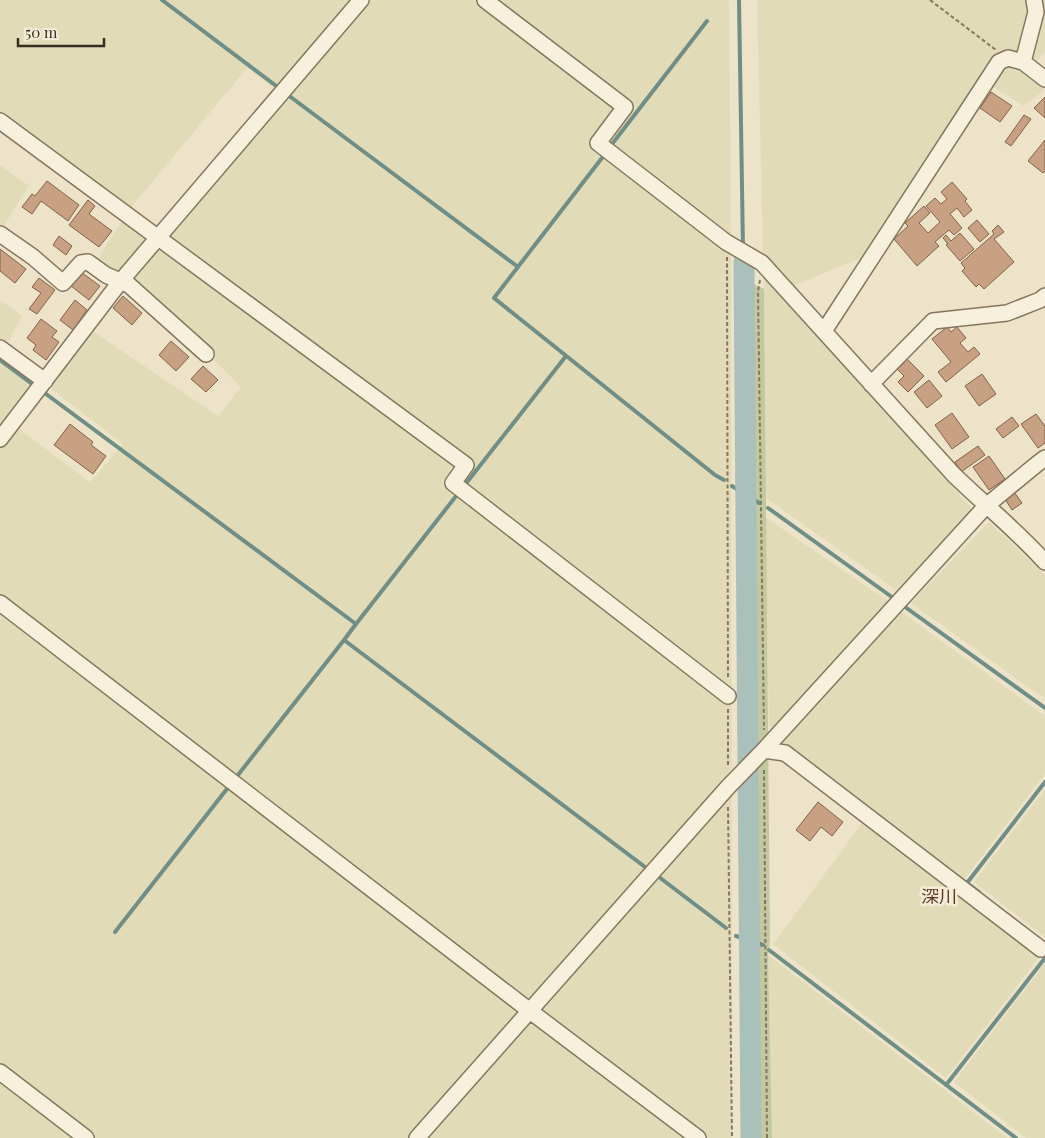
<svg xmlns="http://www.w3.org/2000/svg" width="1045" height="1138" font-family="'Playfair Display','Noto Sans JP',serif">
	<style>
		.farmland { fill: #e1dcb7; fill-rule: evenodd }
		.green { fill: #c2c99e }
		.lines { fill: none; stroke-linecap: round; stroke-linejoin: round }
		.stream { stroke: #708e88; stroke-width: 4 }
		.river { stroke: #aac0ba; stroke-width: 21 }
		.building { fill: #c7a182; stroke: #846147 }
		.minor-casing { stroke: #87765f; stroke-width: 18 }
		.path { stroke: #87765f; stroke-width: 2; stroke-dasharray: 4 2.5; stroke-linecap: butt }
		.minor { stroke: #f7f0dc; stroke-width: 15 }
		.labels { text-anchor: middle; stroke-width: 5; stroke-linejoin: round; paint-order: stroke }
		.neighbourhood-label { font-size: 18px; fill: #623324; stroke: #f3edd8 }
	</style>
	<rect width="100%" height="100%" fill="#ece3c9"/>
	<path class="farmland" d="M 0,0 L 729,0 L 731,237 L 732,1138 L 0,1138 L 0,300 L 22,316 L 1,355 L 37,383 L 10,422 L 90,482 L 123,444 L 49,387 L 94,332 L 218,416 L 241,387 L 132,279 L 97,260 L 128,212 L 0,117 ZM 247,68 L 278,91 L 158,233 L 128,211 Z
		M 757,0 L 1045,0 L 1045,52 L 1025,74 L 1045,89 L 1024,106 L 988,84 L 885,248 L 778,292 L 973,510 L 899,592 L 766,498 L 764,289 Z
		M 0,165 L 29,186 L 3,227 L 0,225 Z
		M 765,517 L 889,602 L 772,729 L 769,725 Z
		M 989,522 L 1045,575 L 1045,699 L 911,603 Z
		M 900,611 L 1045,716 L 1045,774 L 962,882 L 780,740 Z
		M 1045,789 L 1045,937 L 974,882 Z
		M 863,822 L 1041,955 L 946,1078 L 773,944 Z
		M 768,955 L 1007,1138 L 772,1138 Z
		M 1045,963 L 1045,1138 L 1026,1138 L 954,1082 Z"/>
	<path class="green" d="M 752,283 L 764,289 L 770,941 L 768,955 L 772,1138 L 761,1138 Z"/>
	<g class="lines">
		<path class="stream" d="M 162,0 L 279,88
			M 739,0 L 743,248
			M 288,95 L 518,267
			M 609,148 L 707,21
			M 605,154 L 494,298 L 715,475 L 724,480
			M 0,360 L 36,387
			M 42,391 L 356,624 L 344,640 L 649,870
			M 464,486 L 566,356
			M 732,486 L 759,503
			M 768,508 L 896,600
			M 901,604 L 1045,708
			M 356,624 L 460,491
			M 234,780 L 344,640
			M 655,874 L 726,928
			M 979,892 L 967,883 L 1045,782
			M 115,932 L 230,785
			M 736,936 L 763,945
			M 769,950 L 1016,1138
			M 946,1085 L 1045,958"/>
		<path class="river" d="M 744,262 L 751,1138"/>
	</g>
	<path class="building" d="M 991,92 L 1012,106 L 1000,122 L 980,108 Z
		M 1045,97 L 1045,118 L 1034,108 Z
		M 1024,115 L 1031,119 L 1011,146 L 1005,142 Z
		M 1045,140 L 1045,171 L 1043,173 L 1028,161 Z
		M 47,181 L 79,205 L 68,221 L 41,201 L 32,214 L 22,207 L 32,194 L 35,196 Z
		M 952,182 L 967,199 L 965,201 L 972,210 L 964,217 L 957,208 L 950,214 L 962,228 L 954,235 L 949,230 L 935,242 L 939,246 L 917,266 L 894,239 L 908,226 L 905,223 L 924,206 L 930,213 L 919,223 L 928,233 L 940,222 L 926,206 L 935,198 L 941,204 L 947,199 L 941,192 Z
		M 88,200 L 95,206 L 89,214 L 112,231 L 99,247 L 69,225 Z
		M 977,220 L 989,234 L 980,242 L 968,228 Z
		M 998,225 L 1004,232 L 994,239 L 1014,262 L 984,289 L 979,284 L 976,287 L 962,271 L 965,268 L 961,263 L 994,234 L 992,231 Z
		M 960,233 L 974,249 L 960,261 L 946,245 L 948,244 L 943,238 L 946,235 L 951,241 Z
		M 59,236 L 72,246 L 66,255 L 53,245 Z
		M 0,249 L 26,269 L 15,283 L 0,271 Z
		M 81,272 L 100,286 L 89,300 L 71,286 Z
		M 39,278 L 55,290 L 37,314 L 29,309 L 41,293 L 32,287 Z
		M 123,296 L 142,313 L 132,325 L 113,308 Z
		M 75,300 L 87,310 L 73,330 L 60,320 Z
		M 41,319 L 57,331 L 52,337 L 59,342 L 46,360 L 33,350 L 36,345 L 27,338 Z
		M 947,327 L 951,332 L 957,327 L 966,338 L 960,343 L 968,352 L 974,347 L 980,354 L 946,382 L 938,372 L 951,362 L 932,339 Z
		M 171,341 L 189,357 L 176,371 L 159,355 Z
		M 906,358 L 924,376 L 908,392 L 898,382 L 904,376 L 896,368 Z
		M 203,366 L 218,380 L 206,392 L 191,379 Z
		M 982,374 L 996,394 L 979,406 L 965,386 Z
		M 929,380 L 942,396 L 927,408 L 914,392 Z
		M 952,413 L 969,437 L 952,449 L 935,425 Z
		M 1036,414 L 1045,426 L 1045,443 L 1038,448 L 1021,424 Z
		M 1012,417 L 1019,426 L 1003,438 L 996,429 Z
		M 70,424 L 93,442 L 91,445 L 106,456 L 93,474 L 54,445 Z
		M 978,446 L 985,455 L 961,472 L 955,462 Z
		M 989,456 L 1005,479 L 989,490 L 973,467 Z
		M 1014,492 L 1022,503 L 1012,510 L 1005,499 Z
		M 818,802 L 843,822 L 832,836 L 821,827 L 810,841 L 796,830 Z"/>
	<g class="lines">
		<defs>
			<path id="minor" d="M 485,0 L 625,107 L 598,143 L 726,242 L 762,263 L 954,475 C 984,504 1017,531 1045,562
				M 1034,0 L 1036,12 L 1023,62 L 1045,79
				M 0,121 L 466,465 L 453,483 L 728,696
				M 0,234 L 33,257 L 63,283 L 81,263 L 88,262 L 106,275 L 129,285 L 206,354
				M 824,331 L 999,62 L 1008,58 L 1023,62
				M 0,348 L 45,381
				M 871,384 L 933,321 L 1007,313 L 1040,300 L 1045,296
				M 0,439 L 120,282 L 361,0
				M 0,603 L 530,1011 L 698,1138
				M 764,750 L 785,753 L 1041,949
				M 0,1072 L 86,1138
				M 417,1138 L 728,787 L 764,750 L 986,506 L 1037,464 L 1045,458"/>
		</defs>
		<use href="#minor" class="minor-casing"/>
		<path class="path" d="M 930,0 L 996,50
			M 727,257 L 728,679
			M 760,280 L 758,291 L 764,730
			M 728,709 L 728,767
			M 764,770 L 767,1138
			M 728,807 L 732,1138"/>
		<use href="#minor" class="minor"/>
	</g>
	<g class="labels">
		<g class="neighbourhood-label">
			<text x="939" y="903">深川</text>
		</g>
	</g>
	<path d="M18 38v8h86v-8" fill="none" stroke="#382d21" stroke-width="2.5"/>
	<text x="25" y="38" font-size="15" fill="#382d21" stroke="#f3edd8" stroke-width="4" paint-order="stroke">50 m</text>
</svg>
